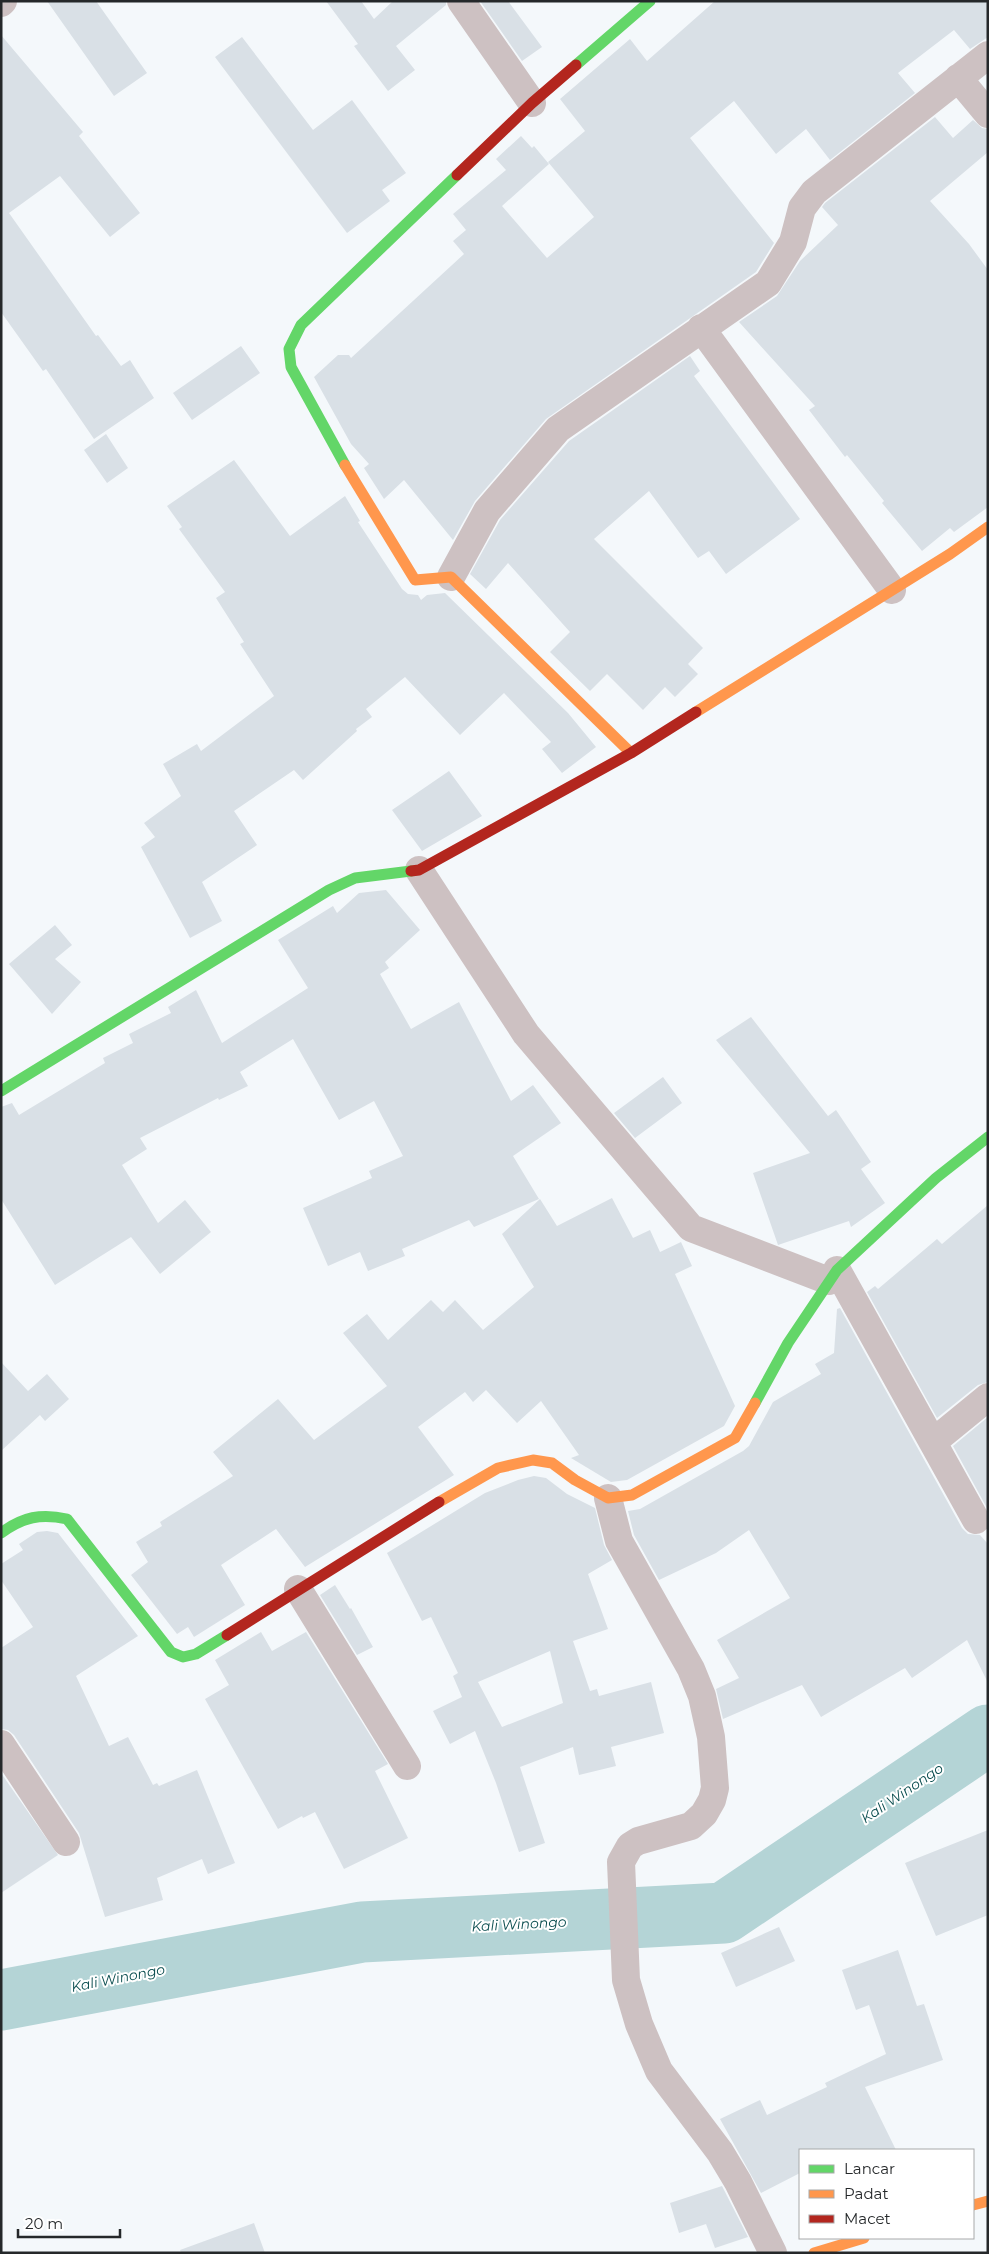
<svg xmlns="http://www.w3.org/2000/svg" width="989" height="2254" font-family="Montserrat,sans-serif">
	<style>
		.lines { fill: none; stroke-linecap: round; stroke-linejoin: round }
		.river { stroke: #b4d4d6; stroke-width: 61 }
		.building { fill: #d9e0e6; fill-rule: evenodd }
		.street { stroke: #cdc1c2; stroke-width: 28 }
		.fast { stroke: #63d668; stroke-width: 11 }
		.slow { stroke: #ff974d; stroke-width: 11 }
		.jam { stroke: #b3261e; stroke-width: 11 }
		.labels { text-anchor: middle; stroke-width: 4; stroke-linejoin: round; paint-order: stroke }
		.water-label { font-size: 14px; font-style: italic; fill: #0b4e50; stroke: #fff }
	</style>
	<rect width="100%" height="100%" fill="#f4f8fb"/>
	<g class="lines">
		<path class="river" d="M 1,2000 L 362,1932 L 724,1913 L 988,1735"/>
	</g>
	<path class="building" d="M 47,1 L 96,1 L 147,73 L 114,96 Z
		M 326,1 L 361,1 L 374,19 L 393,1 L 446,1 L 446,5 L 396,46 L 415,70 L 388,91 L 354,46 L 358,44 Z
		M 480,1 L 508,1 L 542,47 L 522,61 Z
		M 715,1 L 988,1 L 988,37 L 970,49 L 954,30 L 898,73 L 915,93 L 830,160 L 806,129 L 776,154 L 734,101 L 690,138 L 774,243 L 756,272 L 546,419 L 475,501 L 453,540 L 404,480 L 384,499 L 364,468 L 369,464 L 351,444 L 314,377 L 338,355 L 349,355 L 351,358 L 464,254 L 453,241 L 466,230 L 453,214 L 506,170 L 496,159 L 521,136 L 532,148 L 534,146 L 549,164 L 502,206 L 547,258 L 594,217 L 548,162 L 585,131 L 560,99 L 630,39 L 647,61 Z
		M 1,35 L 83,132 L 79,136 L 140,213 L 110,237 L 60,176 L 9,213 L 96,336 L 98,335 L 121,366 L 130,360 L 154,398 L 94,439 L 46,369 L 43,371 L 1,312 Z
		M 242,37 L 313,130 L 352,100 L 406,173 L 382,190 L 390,201 L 347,233 L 215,57 Z
		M 935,117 L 953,138 L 973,120 L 982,128 L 988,129 L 988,152 L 930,201 L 969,244 L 988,270 L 988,507 L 954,532 L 950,528 L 922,551 L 882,503 L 884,501 L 847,455 L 845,457 L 809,410 L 815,406 L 739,322 L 777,296 L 800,261 L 838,225 L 822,207 L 825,203 Z
		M 241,346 L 260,373 L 192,420 L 173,393 Z
		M 690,356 L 700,371 L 694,376 L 800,519 L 726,574 L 709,551 L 698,558 L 649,491 L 594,539 L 703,648 L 688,664 L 698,674 L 675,697 L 665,687 L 643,710 L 607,674 L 590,691 L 550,652 L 570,632 L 508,563 L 486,589 L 470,574 L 500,520 L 569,441 Z
		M 106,434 L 128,468 L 107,483 L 84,450 Z
		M 234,460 L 290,536 L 345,496 L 360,521 L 358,522 L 402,589 L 408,594 L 418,595 L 421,600 L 427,595 L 445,593 L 568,713 L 596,747 L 562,773 L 542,749 L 551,742 L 504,693 L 460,735 L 405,677 L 366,709 L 372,717 L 356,729 L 357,731 L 303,780 L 294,770 L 234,811 L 257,845 L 202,882 L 222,921 L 190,938 L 141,847 L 155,837 L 144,823 L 181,796 L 163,764 L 197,744 L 201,751 L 274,696 L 240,644 L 244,642 L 216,598 L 225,592 L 179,529 L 182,527 L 167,506 Z
		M 449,771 L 482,816 L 422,851 L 392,810 Z
		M 386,890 L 420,930 L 385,962 L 389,968 L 380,974 L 411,1029 L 459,1002 L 511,1101 L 533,1085 L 561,1123 L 513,1156 L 539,1199 L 474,1227 L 469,1220 L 402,1249 L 405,1256 L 368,1271 L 360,1252 L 328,1266 L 303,1208 L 372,1178 L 369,1171 L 403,1156 L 374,1101 L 339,1120 L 293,1039 L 240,1072 L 248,1086 L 219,1100 L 218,1098 L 140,1138 L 147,1149 L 122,1165 L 158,1223 L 185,1200 L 211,1232 L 160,1274 L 131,1237 L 55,1285 L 1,1199 L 1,1107 L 12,1103 L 19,1115 L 105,1063 L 103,1058 L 133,1043 L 129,1034 L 171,1013 L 168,1007 L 196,990 L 222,1043 L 308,988 L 278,940 L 333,906 L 337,913 L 359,893 Z
		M 55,925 L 72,945 L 55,959 L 81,982 L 52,1014 L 9,964 Z
		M 751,1017 L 828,1116 L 836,1110 L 871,1162 L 861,1169 L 885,1203 L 851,1227 L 849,1221 L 778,1245 L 753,1173 L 810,1153 L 716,1040 Z
		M 663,1077 L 682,1103 L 635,1138 L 614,1113 Z
		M 612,1198 L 633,1238 L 650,1230 L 660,1252 L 681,1242 L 692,1266 L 675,1274 L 735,1406 L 724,1426 L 627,1480 L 611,1482 L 571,1458 L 579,1455 L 541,1401 L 517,1423 L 486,1390 L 473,1402 L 465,1392 L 418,1427 L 454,1475 L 305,1567 L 276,1529 L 221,1565 L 245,1605 L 194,1637 L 188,1627 L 177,1634 L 131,1575 L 148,1562 L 136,1542 L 162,1526 L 160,1522 L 233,1476 L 213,1452 L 278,1399 L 314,1440 L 387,1386 L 343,1333 L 367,1314 L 388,1340 L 431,1300 L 443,1312 L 455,1300 L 483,1330 L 534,1287 L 502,1234 L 540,1199 L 557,1226 Z
		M 988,1205 L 988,1382 L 978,1385 L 937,1418 L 867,1292 L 875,1286 L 878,1289 L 937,1239 L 942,1244 Z
		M 840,1308 L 962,1528 L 968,1534 L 980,1535 L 988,1544 L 988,1683 L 967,1640 L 912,1678 L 905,1668 L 821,1717 L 802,1685 L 723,1719 L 716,1689 L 739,1678 L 717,1640 L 790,1598 L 749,1530 L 716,1553 L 659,1580 L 634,1535 L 628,1511 L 640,1509 L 743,1451 L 749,1446 L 773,1402 L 821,1374 L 815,1364 L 834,1353 L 837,1309 Z
		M 1,1362 L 28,1391 L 47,1374 L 69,1399 L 45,1421 L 40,1415 L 1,1451 Z
		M 988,1417 L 988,1507 L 987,1508 L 953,1446 Z
		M 534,1476 L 546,1478 L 567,1494 L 595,1508 L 604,1545 L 612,1560 L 588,1574 L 608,1629 L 573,1641 L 590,1691 L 597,1689 L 599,1696 L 651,1682 L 664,1733 L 611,1747 L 616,1766 L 579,1775 L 573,1747 L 520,1767 L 545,1843 L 519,1852 L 496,1783 L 475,1731 L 450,1744 L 433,1711 L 462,1697 L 453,1676 L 458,1673 L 431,1617 L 422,1621 L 387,1553 L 485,1493 L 518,1480 ZM 550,1651 L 563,1703 L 502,1727 L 478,1682 Z
		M 47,1531 L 58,1533 L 138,1636 L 76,1676 L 109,1746 L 128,1737 L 153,1785 L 157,1783 L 159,1786 L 197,1770 L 235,1863 L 208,1874 L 202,1859 L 157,1878 L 163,1900 L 105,1917 L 79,1833 L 14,1735 L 8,1730 L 1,1729 L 1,1648 L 33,1627 L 1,1580 L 1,1564 L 23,1550 L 19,1544 L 37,1532 Z
		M 335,1585 L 350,1609 L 351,1608 L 373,1647 L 357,1655 L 320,1595 Z
		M 261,1632 L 272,1651 L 306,1632 L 388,1764 L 375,1771 L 408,1838 L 344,1869 L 315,1812 L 303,1818 L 302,1816 L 278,1829 L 205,1699 L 229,1685 L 215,1660 Z
		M 1,1773 L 58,1855 L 1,1893 Z
		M 988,1830 L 988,1915 L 936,1936 L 905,1863 Z
		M 779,1927 L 795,1961 L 736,1987 L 721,1953 Z
		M 898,1950 L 917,2006 L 924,2004 L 943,2060 L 865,2087 L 896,2150 L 800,2150 L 800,2173 L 761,2193 L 720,2119 L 760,2100 L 767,2115 L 827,2087 L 825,2083 L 886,2054 L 869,2005 L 856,2010 L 842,1970 Z
		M 722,2186 L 748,2237 L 715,2248 L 706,2224 L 679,2233 L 670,2203 Z
		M 254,2223 L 265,2253 L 181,2253 L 180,2250 Z"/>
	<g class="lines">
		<path class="street" d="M 461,1 L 532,103
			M 1,3 L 3,1
			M 958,78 L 988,114
			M 701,328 L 892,590
			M 451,577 L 487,511 L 558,429 L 768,283 L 793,242 L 802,208 L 814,192 L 988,55
			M 419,870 L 526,1034 L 691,1228 L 829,1281
			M 837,1270 L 976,1520
			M 933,1442 L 988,1397
			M 608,1498 L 619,1541 L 691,1669 L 702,1696 L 711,1737 L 715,1788 L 712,1800 L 704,1814 L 691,1826 L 638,1841 L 630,1846 L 621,1862 L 626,1980 L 639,2024 L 659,2071 L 720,2152 L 738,2182 L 773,2253
			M 298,1589 L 407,1766
			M 1,1744 L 66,1842"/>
		<path class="fast" d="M 576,65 L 650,1
			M 345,465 L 291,367 L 289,349 L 301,325 L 457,175
			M 1,1091 L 329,890 L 355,878 L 411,871
			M 755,1403 L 788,1343 L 837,1270 L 936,1178 L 988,1137
			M 1,1533 C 23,1517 41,1513 67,1519 L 171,1652 L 183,1657 L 196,1654 L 227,1635"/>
		<path class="slow" d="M 345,465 L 415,580 L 451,577 L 631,753
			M 696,712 L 950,554 L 988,527
			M 439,1502 L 498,1468 L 533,1460 L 552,1463 L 575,1480 L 608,1498 L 632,1495 L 735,1438 L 755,1403
			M 973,2205 L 988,2201
			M 814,2253 L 864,2238"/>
		<path class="jam" d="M 457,175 L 532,103 L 576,65
			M 411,871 L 419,870 L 631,753 L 696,712
			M 227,1635 L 439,1502"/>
	</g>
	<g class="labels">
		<g class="water-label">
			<text transform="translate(902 1793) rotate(-34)" y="5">Kali Winongo</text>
			<text transform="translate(519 1924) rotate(-3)" y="5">Kali Winongo</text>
			<text transform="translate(118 1978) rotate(-11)" y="5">Kali Winongo</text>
		</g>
	</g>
	<rect width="989" height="2254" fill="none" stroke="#25282a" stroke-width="5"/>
	<rect x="799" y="2149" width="175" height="90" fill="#ffffff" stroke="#a8a9aa"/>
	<rect x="809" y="2165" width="25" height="8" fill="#63d668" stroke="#a8a9aa"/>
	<text x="844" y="2174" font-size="15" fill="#25282a">Lancar</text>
	<rect x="809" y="2190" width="25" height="8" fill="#ff974d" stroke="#a8a9aa"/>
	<text x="844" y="2199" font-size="15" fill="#25282a">Padat</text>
	<rect x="809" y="2215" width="25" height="8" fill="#b3261e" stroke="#a8a9aa"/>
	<text x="844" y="2224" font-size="15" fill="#25282a">Macet</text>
	<path d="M18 2229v8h102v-8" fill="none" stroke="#25282a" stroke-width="2.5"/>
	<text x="25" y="2229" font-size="15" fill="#25282a" stroke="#ffffff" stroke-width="4" paint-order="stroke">20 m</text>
</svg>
